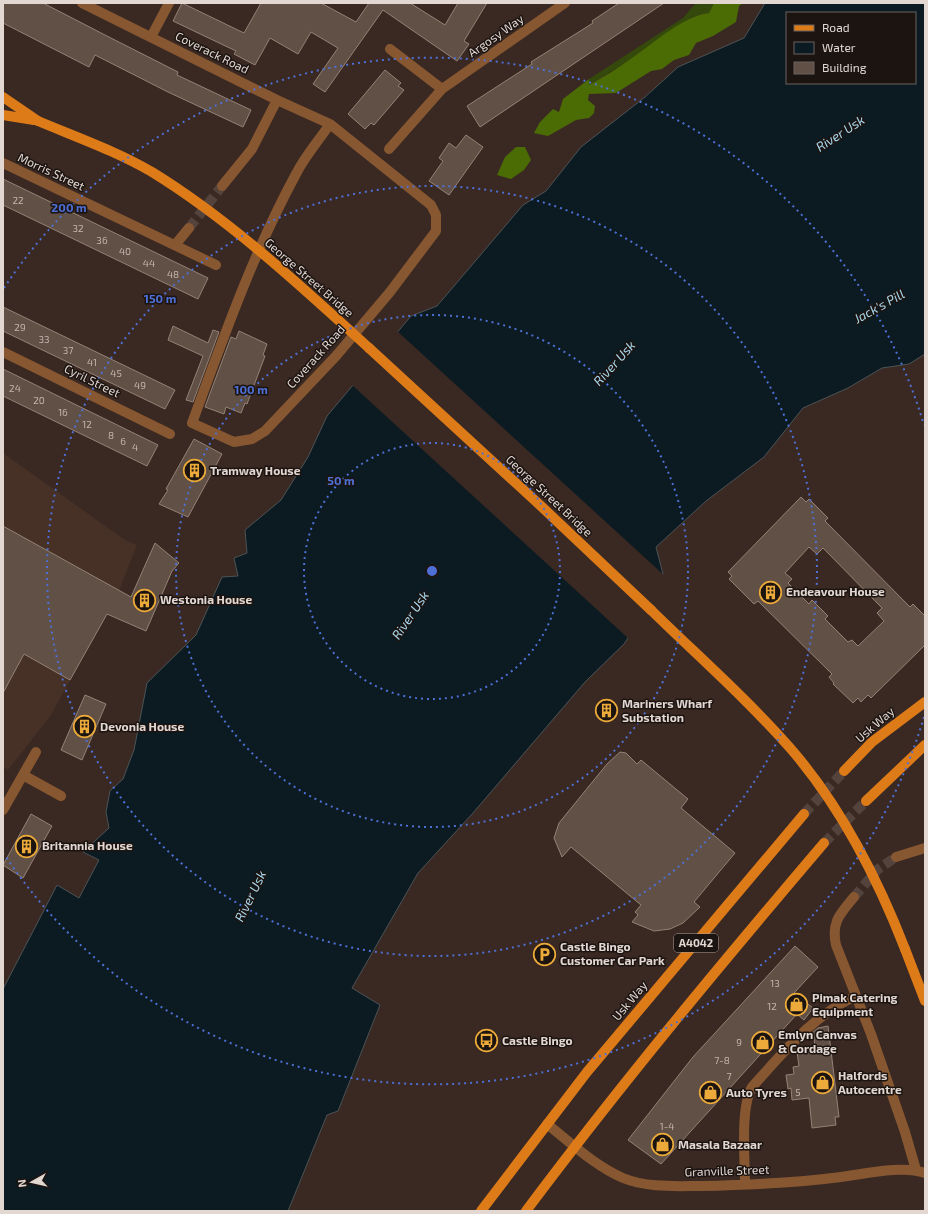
<svg xmlns="http://www.w3.org/2000/svg" width="928" height="1214" font-family="'Exo 2',sans-serif">
	<style>
		.built { fill: #473025 }
		.green { fill: #34490b }
		.forest { fill: #4b6b04 }
		.water { fill: #0c1b22; stroke: #4c5356; fill-rule: evenodd }
		.pier { fill: #3a2922 }
		.building { fill: #615045; stroke: #948276; fill-rule: evenodd }
		.lines { fill: none; stroke-linecap: round; stroke-linejoin: round }
		.minor-tunnel { stroke: #53433c; stroke-width: 10; stroke-dasharray: 10 5; stroke-linecap: butt }
		.major-tunnel { stroke: #53433c; stroke-width: 10; stroke-dasharray: 10 5; stroke-linecap: butt }
		.minor { stroke: #875731; stroke-width: 10 }
		.major { stroke: #de7b19; stroke-width: 10 }
		.major-bridge { stroke: #de7b19; stroke-width: 10 }
		.ring { fill: none; stroke: #4e70d6; stroke-width: 2; stroke-dasharray: 2 4 }
		.labels { text-anchor: middle; stroke-width: 3; stroke-linejoin: round; paint-order: stroke }
		.number-label { font-size: 10px; fill: #c2b5ae }
		.shield { fill: #1c1411; stroke: #a79c97; stroke-width: 1 }
		.shield-label { font-size: 11px; font-weight: bold; fill: #e2d7d1 }
		.street-label { font-size: 12px; fill: #e2d7d1; stroke: #1c1411 }
		.poi-label { font-size: 12px; font-weight: bold; fill: #e2d7d1; stroke: #1c1411; text-anchor: start }
		.water-label { font-size: 13px; font-style: italic; fill: #a6d7ef; stroke: #1c1411 }
		.centre { fill: #4e70d6; stroke: #1c1411; stroke-width: 2 }
		.ring-label { font-size: 12px; text-anchor: middle; font-weight: bold; fill: #4e70d6; stroke: #1c1411; stroke-width: 3; stroke-linejoin: round; paint-order: stroke }
	</style>
	<rect width="100%" height="100%" fill="#3a2922"/>
	<path class="built" d="M 3,453 L 125,540 L 137,545 L 119,591 L 51,715 L 8,770 L 3,767 Z"/>
	<path class="green" d="M 696,3 L 714,3 L 709,13 C 682,16 652,46 628,61 C 616,69 602,77 589,85 L 589,79 L 683,18 Z"/>
	<path class="forest" d="M 714,3 L 743,3 L 739,6 L 736,22 L 713,36 L 696,43 L 689,55 L 674,60 L 662,69 L 651,71 L 616,93 L 589,94 L 588,100 L 595,106 L 594,113 L 589,118 L 576,120 L 548,136 L 534,133 L 540,122 L 553,109 L 559,112 L 563,99 L 589,79 L 589,85 C 603,77 617,69 629,60 C 652,45 682,16 709,13 Z
		M 516,147 L 525,147 L 531,160 L 524,170 L 511,179 L 497,175 L 505,157 Z"/>
	<path class="water" d="M 765,3 L 925,3 L 925,354 L 909,364 L 882,368 L 848,388 L 803,408 L 764,457 L 706,501 L 656,547 L 665,582 L 624,644 L 585,682 L 473,813 L 418,873 L 352,988 L 380,1005 L 338,1111 L 327,1115 L 288,1211 L 3,1211 L 3,989 L 57,885 L 79,898 L 99,860 L 83,852 L 109,828 L 106,812 L 110,791 L 123,779 L 134,750 L 147,683 L 196,635 L 222,577 L 238,576 L 234,558 L 247,553 L 245,530 L 281,500 L 308,457 L 327,416 L 411,316 L 437,306 L 523,205 L 546,191 L 581,147 L 645,97 L 678,67 L 744,38 ZM 787,13 L 915,13 L 915,83 L 787,83 Z"/>
	<path class="pier" d="M 397,331 L 666,577 L 667,583 L 629,639 L 351,384 Z"/>
	<path class="building" d="M 3,3 L 43,3 L 105,35 L 178,72 L 177,75 L 251,110 L 243,127 L 168,92 L 95,55 L 89,67 L 3,23 Z
		M 182,3 L 244,33 L 261,3 L 321,3 L 356,22 L 369,3 L 410,3 L 445,25 L 458,3 L 487,3 L 464,41 L 469,44 L 457,61 L 383,10 L 325,92 L 313,84 L 338,48 L 311,32 L 298,54 L 270,38 L 255,65 L 234,54 L 236,51 L 173,21 Z
		M 619,3 L 664,3 L 480,127 L 467,106 L 532,64 L 531,62 L 593,23 L 592,21 Z
		M 385,70 L 401,83 L 398,86 L 404,90 L 374,125 L 371,123 L 365,129 L 348,114 Z
		M 466,135 L 483,147 L 449,195 L 429,181 L 443,161 L 439,158 L 449,143 L 456,148 Z
		M 3,179 L 208,278 L 198,299 L 3,205 Z
		M 3,307 L 175,390 L 165,409 L 3,331 Z
		M 173,326 L 208,343 L 213,330 L 219,332 L 193,402 L 186,400 L 203,356 L 168,340 Z
		M 239,331 L 267,344 L 263,355 L 265,356 L 247,404 L 245,403 L 241,413 L 226,407 L 224,414 L 205,407 L 231,337 L 236,339 Z
		M 3,369 L 158,445 L 147,466 L 3,396 Z
		M 194,439 L 222,454 L 188,517 L 159,504 L 168,490 L 166,489 Z
		M 801,497 L 806,502 L 809,499 L 828,518 L 825,521 L 910,607 L 913,604 L 925,616 L 925,645 L 871,698 L 868,695 L 861,702 L 858,698 L 853,703 L 833,684 L 834,683 L 829,677 L 832,674 L 758,601 L 754,604 L 729,579 L 732,576 L 728,572 ZM 809,547 L 817,554 L 823,548 L 882,608 L 877,613 L 884,621 L 858,646 L 852,640 L 848,642 L 825,619 L 828,616 L 812,600 L 809,604 L 788,583 L 792,579 L 785,573 Z
		M 3,526 L 131,597 L 155,543 L 179,563 L 172,571 L 146,631 L 107,614 L 70,680 L 24,654 L 3,693 Z
		M 85,695 L 106,704 L 82,760 L 61,750 Z
		M 620,752 L 626,753 L 637,764 L 641,760 L 688,799 L 681,808 L 735,853 L 694,902 L 700,907 L 683,923 L 670,929 L 654,931 L 632,922 L 638,915 L 635,912 L 641,905 L 571,847 L 562,857 L 554,838 L 559,823 L 607,764 Z
		M 31,814 L 52,826 L 23,878 L 3,865 Z
		M 795,946 L 818,967 L 794,993 L 813,1008 L 804,1020 L 797,1014 L 661,1164 L 628,1140 L 693,1057 Z
		M 828,1026 L 839,1117 L 835,1117 L 836,1125 L 812,1128 L 809,1098 L 792,1100 L 791,1088 L 788,1089 L 786,1075 L 794,1074 L 793,1067 L 799,1066 L 797,1052 L 801,1048 L 815,1046 L 813,1032 L 818,1028 Z"/>
	<g class="lines">
		<path class="minor-tunnel" d="M 189,228 L 222,186
			M 854,897 L 877,870 L 896,857"/>
		<path class="major-tunnel" d="M 804,814 L 844,771
			M 824,843 L 866,801"/>
		<path class="minor" d="M 82,3 L 277,100 L 330,124 L 431,205 L 436,215 L 436,231 L 390,292 L 336,356 L 265,431 L 252,439 L 234,442 L 192,423 C 223,339 253,253 296,174 C 305,156 319,140 330,124
			M 151,37 L 169,3
			M 390,49 L 442,89
			M 389,149 L 442,89 L 565,3
			M 3,163 L 216,265
			M 222,186 L 252,149 L 277,100
			M 175,245 L 189,228
			M 3,352 L 170,434
			M 23,775 L 61,796
			M 3,810 L 36,752
			M 896,857 L 925,848
			M 854,897 C 840,914 831,922 836,945 L 871,1034 L 905,1132 L 916,1170
			M 547,1124 C 571,1143 595,1166 623,1178 C 647,1188 676,1186 701,1186 C 748,1185 795,1183 841,1177 C 865,1174 902,1165 925,1173
			M 745,1184 C 745,1159 740,1108 752,1087 C 783,1053 813,1015 856,996"/>
		<path class="major" d="M 3,97 L 38,121
			M 3,115 L 34,120
			M 369,348 L 542,507 L 651,610
			M 844,771 L 872,742 L 925,702
			M 866,801 L 925,745
			M 905,949 L 925,1001
			M 481,1211 L 587,1072 L 804,814
			M 526,1211 C 621,1084 721,964 824,843"/>
		<path class="major-bridge" d="M 38,121 C 76,137 116,151 152,172 C 230,220 301,286 369,348
			M 651,610 C 698,656 748,700 791,749 C 842,808 877,877 905,949"/>
	</g>
	<g class="ring">
		<circle cx="432" cy="571" r="128"/>
		<circle cx="432" cy="571" r="256"/>
		<circle cx="432" cy="571" r="385"/>
		<path d="M924 717A513 513 0 0 1 4 854M4 288A513 513 0 0 1 924 425"/>
	</g>
	<defs>
		<symbol id="building-ring" viewBox="-11 -11 22 22"><circle r="9.5" fill="#1c1411" stroke="#ebaa39" stroke-width="1.5"/><path d="M-4-6H4V6H1V3H-1V6H-4ZM-2.5-4.3h1.7v1.8h-1.7ZM.8-4.3h1.7v1.8H.8ZM-2.5-1h1.7V.8h-1.7ZM.8-1h1.7V.8H.8Z" fill="#ebaa39"/></symbol>
		<symbol id="parking-ring" viewBox="-11 -11 22 22"><circle r="9.5" fill="#1c1411" stroke="#ebaa39" stroke-width="1.5"/><path d="M-3.5-5.5H1a3.5 3.5 0 0 1 0 7H-1V5.5H-3.5ZM-1-3.4V-.6H.8a1.4 1.4 0 0 0 0-2.8Z" fill="#ebaa39"/></symbol>
		<symbol id="shop-ring" viewBox="-11 -11 22 22"><circle r="9.5" fill="#1c1411" stroke="#ebaa39" stroke-width="1.5"/><path d="M-5-2.5h2.3a2.7 3.5 0 0 1 5.4 0H5L5.5 6h-11ZM-1.5-2.5h3a1.5 2.3 0 0 0-3 0Z" fill="#ebaa39"/></symbol>
		<symbol id="bus-ring" viewBox="-11 -11 22 22"><circle r="9.5" fill="#1c1411" stroke="#ebaa39" stroke-width="1.5"/><path d="M-5-6H5V4H4V6H2V4H-2V6H-4V4H-5ZM-3.5-4V0h7V-4ZM-3.5 1.2v1.5H-2V1.2ZM2 1.2v1.5H3.5V1.2Z" fill="#ebaa39"/></symbol>
	</defs>
	<g fill-rule="evenodd">
		<use href="#building-ring" x="182" y="458" width="25" height="25"/>
		<use href="#building-ring" x="758" y="580" width="25" height="25"/>
		<use href="#building-ring" x="132" y="588" width="25" height="25"/>
		<use href="#building-ring" x="594" y="698" width="25" height="25"/>
		<use href="#building-ring" x="72" y="714" width="25" height="25"/>
		<use href="#building-ring" x="14" y="834" width="25" height="25"/>
		<use href="#parking-ring" x="532" y="942" width="25" height="25"/>
		<use href="#shop-ring" x="784" y="992" width="25" height="25"/>
		<use href="#bus-ring" x="474" y="1028" width="25" height="25"/>
		<use href="#shop-ring" x="750" y="1030" width="25" height="25"/>
		<use href="#shop-ring" x="810" y="1070" width="25" height="25"/>
		<use href="#shop-ring" x="698" y="1080" width="25" height="25"/>
		<use href="#shop-ring" x="650" y="1132" width="25" height="25"/>
	</g>
	<g class="labels">
		<g class="number-label">
			<text x="18" y="204">22</text>
			<text x="78" y="232">32</text>
			<text x="102" y="244">36</text>
			<text x="125" y="255">40</text>
			<text x="149" y="267">44</text>
			<text x="173" y="278">48</text>
			<text x="20" y="331">29</text>
			<text x="44" y="343">33</text>
			<text x="68" y="354">37</text>
			<text x="92" y="366">41</text>
			<text x="116" y="377">45</text>
			<text x="140" y="389">49</text>
			<text x="15" y="392">24</text>
			<text x="39" y="404">20</text>
			<text x="63" y="416">16</text>
			<text x="87" y="428">12</text>
			<text x="111" y="439">8</text>
			<text x="123" y="445">6</text>
			<text x="135" y="451">4</text>
			<text x="775" y="987">13</text>
			<text x="772" y="1010">12</text>
			<text x="739" y="1046">9</text>
			<text x="722" y="1064">7-8</text>
			<text x="729" y="1080">7</text>
			<text x="798" y="1096">5</text>
			<text x="667" y="1130">1-4</text>
		</g>
		<rect class="shield" x="674" y="934" width="44" height="18" rx="3"/>
		<g class="shield-label">
			<text x="696" y="947">A4042</text>
		</g>
		<g class="street-label">
			<text transform="translate(496 36) rotate(-35)" y="4">Argosy Way</text>
			<text transform="translate(212 53) rotate(26)" y="4">Coverack Road</text>
			<text transform="translate(51 172) rotate(25)" y="4">Morris Street</text>
			<text transform="translate(309 278) rotate(41)" y="4">George Street Bridge</text>
			<text transform="translate(316 357) rotate(-48)" y="4">Coverack Road</text>
			<text transform="translate(92 381) rotate(26)" y="4">Cyril Street</text>
			<text transform="translate(549 496) rotate(43)" y="4">George Street Bridge</text>
			<text transform="translate(875 725) rotate(-41)" y="4">Usk Way</text>
			<text transform="translate(630 1001) rotate(-50)" y="4">Usk Way</text>
			<text transform="translate(727 1171) rotate(-2)" y="4">Granville Street</text>
		</g>
		<g class="poi-label">
			<text x="210" y="475">Tramway House</text>
			<text x="786" y="596">Endeavour House</text>
			<text x="160" y="604">Westonia House</text>
			<text x="622" y="708">Mariners Wharf<tspan x="622" dy="14">Substation</tspan></text>
			<text x="100" y="731">Devonia House</text>
			<text x="42" y="850">Britannia House</text>
			<text x="560" y="951">Castle Bingo<tspan x="560" dy="14">Customer Car Park</tspan></text>
			<text x="812" y="1002">Pimak Catering<tspan x="812" dy="14">Equipment</tspan></text>
			<text x="778" y="1039">Emlyn Canvas<tspan x="778" dy="14">&amp; Cordage</tspan></text>
			<text x="502" y="1045">Castle Bingo</text>
			<text x="838" y="1080">Halfords<tspan x="838" dy="14">Autocentre</tspan></text>
			<text x="726" y="1097">Auto Tyres</text>
			<text x="678" y="1149">Masala Bazaar</text>
		</g>
		<g class="water-label">
			<text transform="translate(840 133) rotate(-33)" y="5">River Usk</text>
			<text transform="translate(879 306) rotate(-29)" y="5">Jack's Pill</text>
			<text transform="translate(614 363) rotate(-48)" y="5">River Usk</text>
			<text transform="translate(410 615) rotate(-56)" y="5">River Usk</text>
			<text transform="translate(250 896) rotate(-64)" y="5">River Usk</text>
		</g>
	</g>
	<circle cx="432" cy="571" r="6" class="centre"/>
	<g class="ring-label">
		<text x="69" y="212">200 m</text>
		<text x="160" y="303">150 m</text>
		<text x="251" y="394">100 m</text>
		<text x="341" y="485">50 m</text>
	</g>
	<rect width="928" height="1214" fill="none" stroke="#e2d7d1" stroke-width="8"/>
	<rect x="786" y="12" width="130" height="72" fill="#1c1411" stroke="#6b625e"/>
	<rect x="794" y="25" width="20" height="6" fill="#de7b19" stroke="#6b625e"/>
	<text x="822" y="32" font-size="12" fill="#e2d7d1">Road</text>
	<rect x="794" y="42" width="20" height="12" fill="#0c1b22" stroke="#6b625e"/>
	<text x="822" y="52" font-size="12" fill="#e2d7d1">Water</text>
	<rect x="794" y="62" width="20" height="12" fill="#615045" stroke="#6b625e"/>
	<text x="822" y="72" font-size="12" fill="#e2d7d1">Building</text>
	<g transform="translate(32 1182) rotate(262)" stroke="#1c1411" stroke-width="3" paint-order="stroke">
	<path d="M0-3L7 15L0 10L-7 15Z" fill="#e2d7d1"/>
	<text y="-6" font-size="11" font-weight="bold" text-anchor="middle" fill="#e2d7d1">N</text>
	</g>
</svg>
